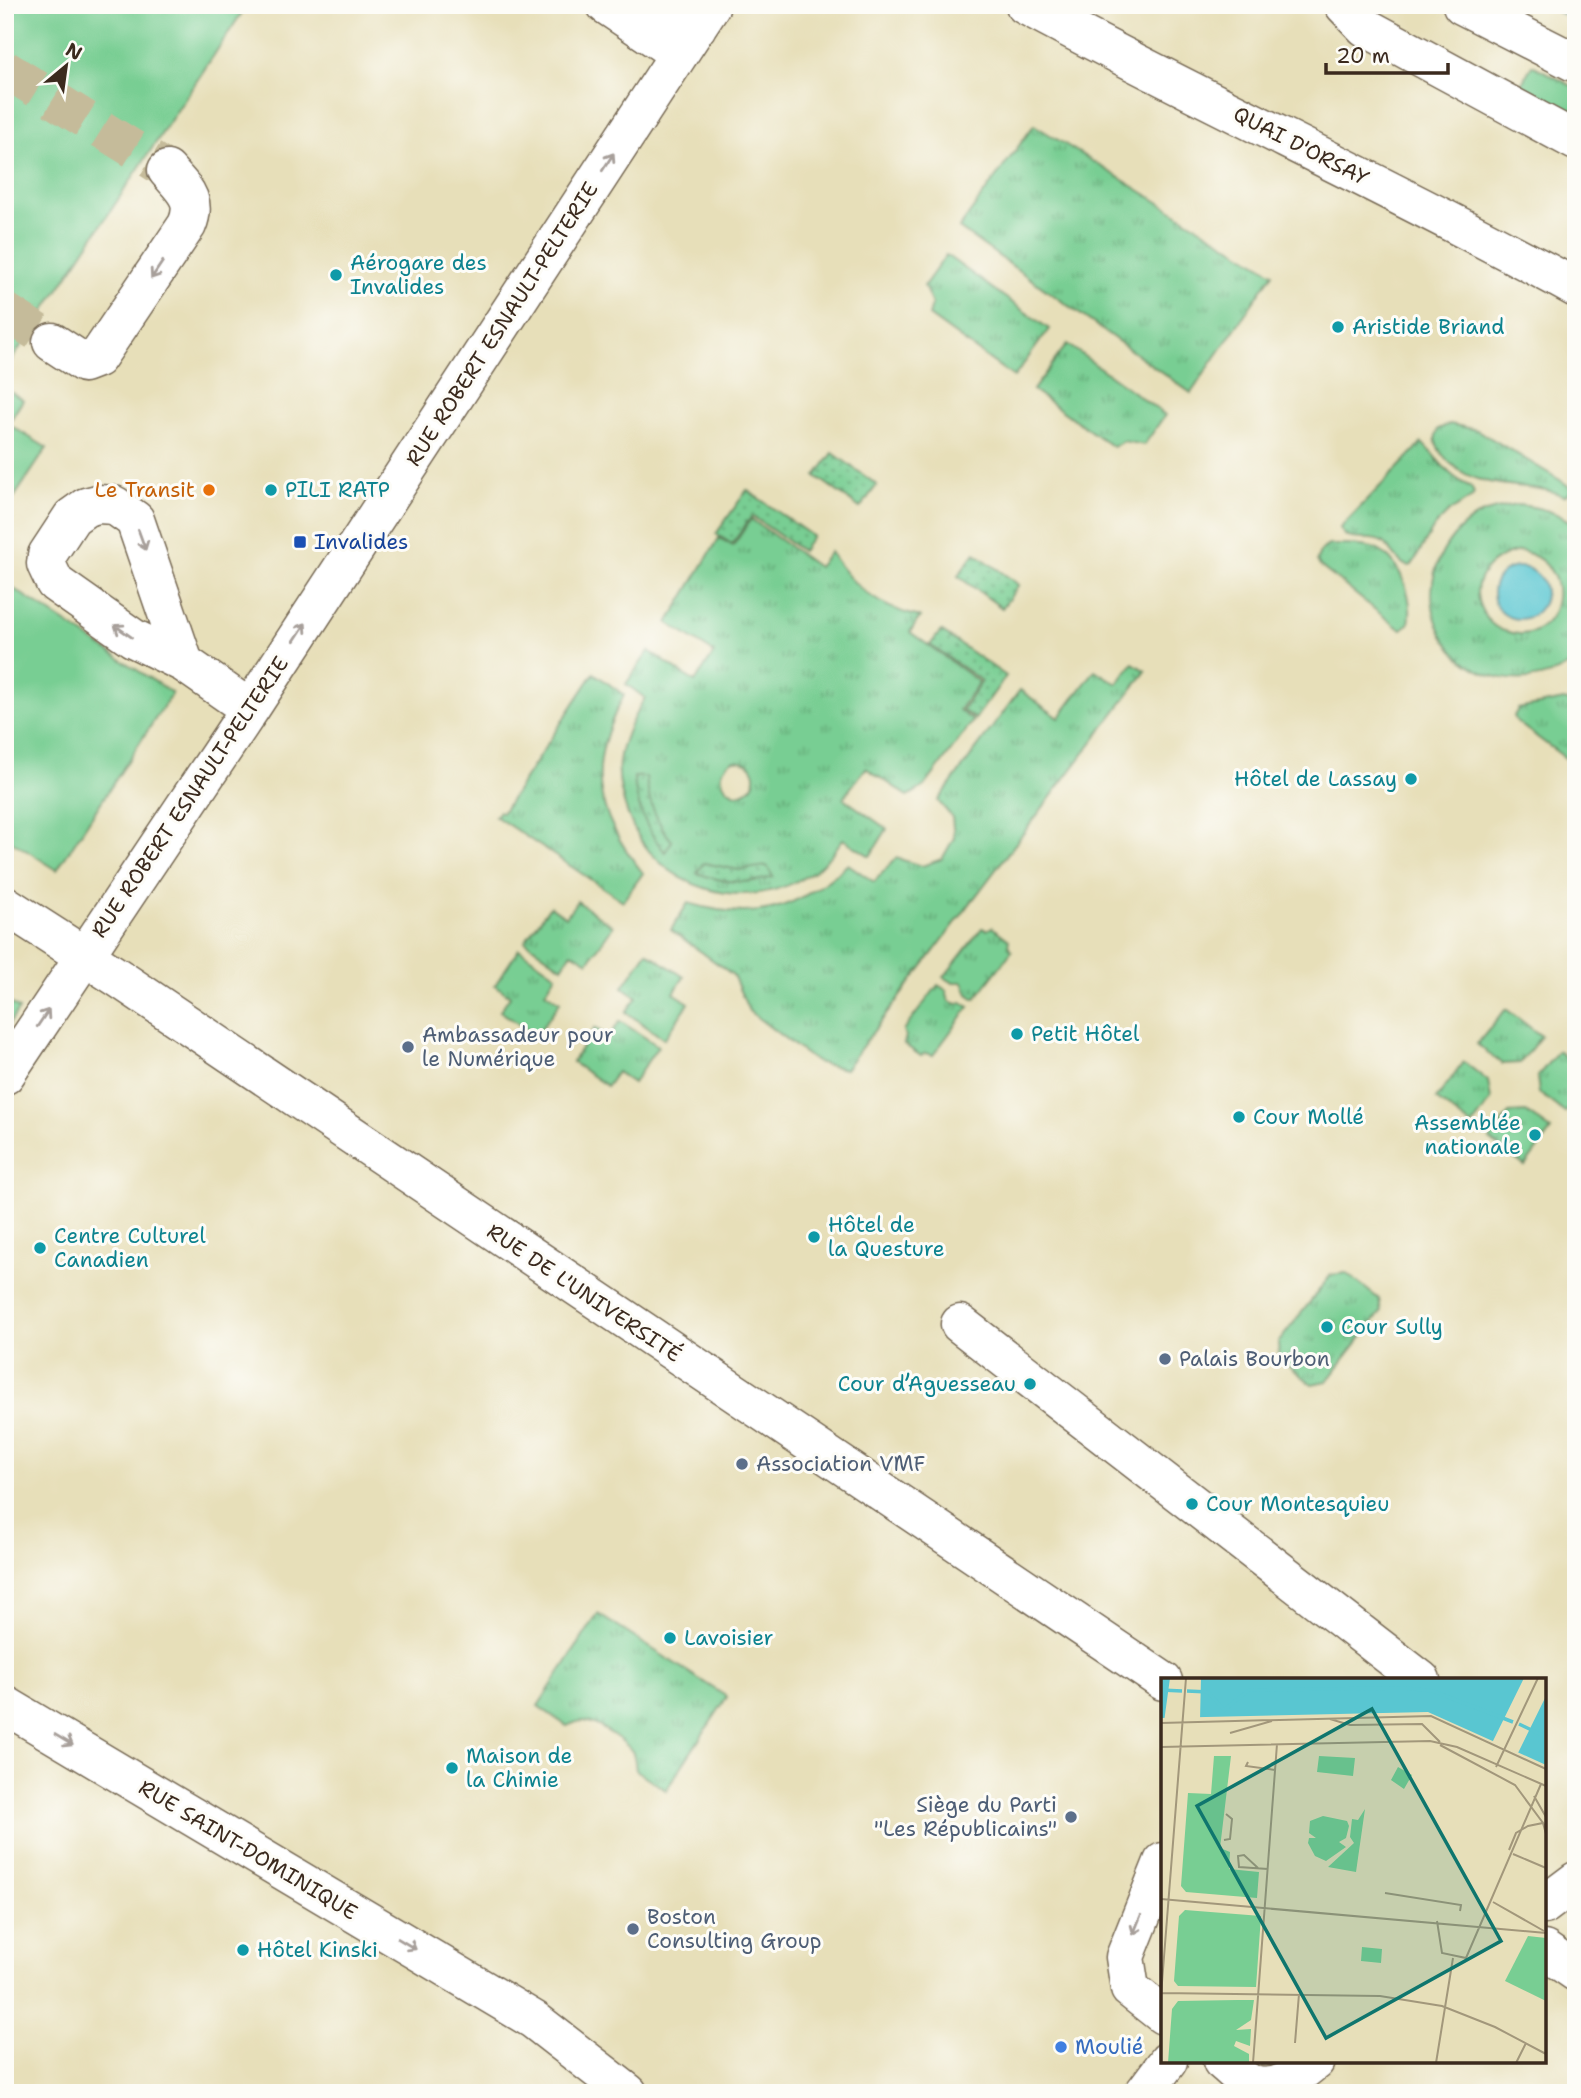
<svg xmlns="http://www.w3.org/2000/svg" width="1581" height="2098" font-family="'Shantell Sans',sans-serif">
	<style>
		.grass { fill: url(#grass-tufts); stroke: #5a7c58; stroke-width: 2; fill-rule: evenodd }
		.park { fill: #78ce93; stroke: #5a7c58; stroke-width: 2 }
		.garden { fill: url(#garden-dots); stroke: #5a7c58; stroke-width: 2 }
		.water { fill: #59c6d1; stroke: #4a7878; stroke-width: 2 }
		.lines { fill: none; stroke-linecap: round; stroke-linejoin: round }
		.minor-tunnel { stroke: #c5bb9a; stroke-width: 38; stroke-dasharray: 38 19; stroke-linecap: butt }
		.minor-casing { stroke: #776954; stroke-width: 41 }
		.major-casing { stroke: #776954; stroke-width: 41 }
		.minor { stroke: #fff; stroke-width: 38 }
		.major { stroke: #fff; stroke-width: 38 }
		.oneway { stroke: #a79f9a }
		.culture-dot { fill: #0f9aa8; stroke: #fdfcf7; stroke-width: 2.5 }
		.food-dot { fill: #e8710a; stroke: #fdfcf7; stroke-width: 2.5 }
		.transit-dot { fill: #1a4fb4; stroke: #fdfcf7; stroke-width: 2.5 }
		.service-dot { fill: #5c6f8a; stroke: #fdfcf7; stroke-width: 2.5 }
		.shop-dot { fill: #3f7fe0; stroke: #fdfcf7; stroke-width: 2.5 }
		.labels { text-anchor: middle; stroke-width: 6; stroke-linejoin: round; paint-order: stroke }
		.street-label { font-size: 21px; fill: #3b2a1e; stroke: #fdfcf7 }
		.culture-label { font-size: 21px; fill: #0d838f; stroke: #fdfcf7; text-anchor: start }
		.food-label { font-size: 21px; fill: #c56008; stroke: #fdfcf7; text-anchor: end }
		.transit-label { font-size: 21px; fill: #164399; stroke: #fdfcf7; text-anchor: start }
		.service-label { font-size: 21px; fill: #4e5e75; stroke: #fdfcf7; text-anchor: start }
		.shop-label { font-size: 21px; fill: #366cbe; stroke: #fdfcf7; text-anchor: start }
		.inset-river { fill: none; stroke: #59c6d1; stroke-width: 3.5 }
		.inset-road { fill: none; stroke: #a2977b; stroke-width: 2 }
		.view { fill: #0f766e; fill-opacity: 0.15; stroke: #0f766e; stroke-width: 3.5 }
		.inset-edge { fill: none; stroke: #3b2a1e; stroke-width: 3.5 }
	</style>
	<defs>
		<pattern id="grass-tufts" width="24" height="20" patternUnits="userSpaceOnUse" patternTransform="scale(1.75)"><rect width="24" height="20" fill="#78ce93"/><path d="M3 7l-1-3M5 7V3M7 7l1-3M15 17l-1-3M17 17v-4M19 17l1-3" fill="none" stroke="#64a777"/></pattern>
		<pattern id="garden-dots" width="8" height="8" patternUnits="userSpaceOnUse" patternTransform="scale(1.75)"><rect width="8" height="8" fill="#78ce93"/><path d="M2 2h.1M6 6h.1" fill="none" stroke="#64a777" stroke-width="1.8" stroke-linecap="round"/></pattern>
	</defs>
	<rect width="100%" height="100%" fill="#fdfcf7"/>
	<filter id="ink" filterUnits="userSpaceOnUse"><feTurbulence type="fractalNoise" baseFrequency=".0143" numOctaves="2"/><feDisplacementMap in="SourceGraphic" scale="14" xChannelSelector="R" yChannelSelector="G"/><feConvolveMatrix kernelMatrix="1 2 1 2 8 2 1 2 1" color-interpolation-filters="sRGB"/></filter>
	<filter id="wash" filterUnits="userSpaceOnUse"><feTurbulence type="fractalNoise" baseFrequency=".00686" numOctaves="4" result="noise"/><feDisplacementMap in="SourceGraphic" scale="28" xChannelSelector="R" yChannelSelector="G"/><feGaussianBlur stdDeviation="1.57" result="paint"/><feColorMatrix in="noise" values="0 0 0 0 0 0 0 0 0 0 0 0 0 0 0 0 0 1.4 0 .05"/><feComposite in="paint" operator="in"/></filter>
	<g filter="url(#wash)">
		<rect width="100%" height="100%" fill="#e7dfb9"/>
		<path class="grass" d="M 1532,65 L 1576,88 L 1576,113 L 1521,85 Z
			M 1034,125 L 1273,273 L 1191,393 L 959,228 Z
			M 946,255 L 1049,329 L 1014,377 L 929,316 L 932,304 L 924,286 Z
			M 1067,344 L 1165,415 L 1144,445 L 1123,441 L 1113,447 L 1033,390 Z
			M 1450,424 L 1477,430 L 1560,480 L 1570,487 L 1571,492 L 1564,496 C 1523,478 1474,496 1442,454 C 1436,445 1433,440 1438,429 Z
			M 1422,443 C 1442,462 1444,474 1471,487 L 1474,493 L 1472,497 L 1449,512 L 1434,527 L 1412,565 L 1407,566 C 1396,562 1392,548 1382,542 C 1367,533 1349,547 1340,528 Z
			M 1517,505 C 1540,507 1558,512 1576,526 L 1576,660 C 1533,693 1468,684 1442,634 C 1419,590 1438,537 1481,514 C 1492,509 1505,507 1517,505 ZM 1520,551 C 1581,564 1560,648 1508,632 C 1499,630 1491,625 1486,617 C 1463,586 1488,556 1520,551 Z
			M 751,519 L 818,567 L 830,552 C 854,588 877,607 920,617 L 910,632 L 979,682 L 959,710 L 973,721 L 925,786 L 908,796 L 866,768 L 843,798 L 887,829 L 870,856 L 843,839 C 835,850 825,863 814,871 C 748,918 656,890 628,815 C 622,798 617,780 619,762 C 622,738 633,717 645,698 L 626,684 L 649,651 L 695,682 L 714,653 L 668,623 L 719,538 L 733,546 ZM 732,761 C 760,757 764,791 736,794 C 719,787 716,770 732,761 Z
			M 1329,545 C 1344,545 1358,544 1373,548 C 1400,557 1414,598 1409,623 L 1402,629 L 1397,627 L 1320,566 L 1317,561 C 1319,553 1321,549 1329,545 Z
			M 1133,663 L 1146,671 L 845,1069 L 816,1062 L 749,1011 L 733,975 L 671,930 L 688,903 C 755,923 797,910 848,864 L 874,882 L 896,858 L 922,866 L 942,859 L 954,838 L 952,817 L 938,801 L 1020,690 L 1059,718 L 1095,670 L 1117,684 Z
			M 594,673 L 624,695 C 586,767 593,810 643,873 L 623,901 L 495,816 L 499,811 L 502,813 Z
			M 1564,700 L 1576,705 L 1576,766 L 1517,722 L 1514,716 L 1518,709 Z
			M 577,901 L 613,926 L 588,962 L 572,952 L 562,967 L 525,941 L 550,906 L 566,917 Z
			M 992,927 L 1009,940 L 1008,945 L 1012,951 L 975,999 L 968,994 L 963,982 L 952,982 L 944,977 L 982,928 L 987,930 Z
			M 519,949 L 556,975 L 545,992 L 560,1002 L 536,1036 L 500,1011 L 510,996 L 495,985 Z
			M 647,952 L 684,977 L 674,993 L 689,1003 L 664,1039 L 626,1012 L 637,997 L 623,987 Z
			M 938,985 L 946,990 L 949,1001 L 957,1004 L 962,1002 L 969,1007 L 933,1055 L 925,1053 L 921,1056 L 904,1044 L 906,1036 L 903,1031 Z
			M 1506,1009 L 1541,1036 L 1520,1063 L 1502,1064 L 1477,1044 Z
			M 620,1021 L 658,1046 L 633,1083 L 617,1072 L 607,1086 L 572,1062 L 595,1028 L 609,1037 Z
			M 1558,1051 L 1576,1065 L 1576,1099 L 1565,1113 L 1539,1093 L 1537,1077 Z
			M 1464,1062 L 1488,1081 L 1491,1100 L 1472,1126 L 1436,1099 Z
			M 1526,1112 L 1551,1130 L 1525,1166 L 1489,1140 L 1509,1113 Z
			M 1346,1273 L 1379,1299 L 1381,1312 L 1327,1381 L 1312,1384 L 1279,1358 L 1278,1343 L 1331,1275 Z
			M 598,1614 L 727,1697 L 666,1790 L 636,1770 C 635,1764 635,1758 633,1753 C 628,1743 595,1721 583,1721 C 577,1721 572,1724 567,1726 L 538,1706 Z"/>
		<path class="park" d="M 5,5 L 247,5 L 5,370 Z
			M 5,388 L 23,400 L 8,424 L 47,448 L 5,511 Z
			M 5,583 L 172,693 L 57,870 L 5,837 Z
			M 5,999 L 19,1009 L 5,1030 Z"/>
		<path class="garden" d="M 833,453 L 877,485 L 860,508 L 816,476 Z
			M 747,490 L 812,536 L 802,551 L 752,516 L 732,544 L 716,534 Z
			M 975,553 L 1019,585 L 1002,608 L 958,576 Z
			M 941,631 L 1006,676 L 975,719 L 962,710 L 982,681 L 930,645 Z
			M 634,777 L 646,777 C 648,802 656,822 672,841 L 665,852 C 646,830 636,806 634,777 Z
			M 704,863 L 739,870 L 767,866 L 773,877 C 747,885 723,883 697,873 Z"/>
		<path class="water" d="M 1545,5 L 1576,5 L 1576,21 Z
			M1493 593a26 26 0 1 1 52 0a26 26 0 1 1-52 0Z"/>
	</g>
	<g filter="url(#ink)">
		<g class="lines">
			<path class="minor-tunnel" d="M 5,69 L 167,170
				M 5,311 L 52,342"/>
			<defs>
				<path id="minor" d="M 606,5 L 679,54
					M 666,5 L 697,27
					M 1344,5 L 1365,27 L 1576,141
					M 1462,5 L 1576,63
					M 52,342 L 84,363 L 97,358 L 187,225 C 198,199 183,189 167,170
					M 184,663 L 135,520 L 114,505 L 98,504 L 86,507 L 72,517 L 47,555 L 46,564 L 55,583 L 133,638 L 184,663 L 250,709
					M 5,905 L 117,977 L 1163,1681
					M 5,1075 L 250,709 L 711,5
					M 960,1324 L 1421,1680
					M 5,1705 L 534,2020 L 628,2093
					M 1163,1862 L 1125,1957 L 1130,1989 L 1163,2015
					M 1544,1905 L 1576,1881
					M 1544,1950 L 1576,1972
					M 1222,2061 C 1231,2068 1243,2082 1254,2085 C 1278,2092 1298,2075 1315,2061
					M 1144,2093 L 1168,2061"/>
				<path id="major" d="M 1025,5 C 1207,103 1395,189 1576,288"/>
			</defs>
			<use href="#minor" class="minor-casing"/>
			<use href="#major" class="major-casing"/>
			<use href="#minor" class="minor"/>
			<use href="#major" class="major"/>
		</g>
		<defs><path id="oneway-shaft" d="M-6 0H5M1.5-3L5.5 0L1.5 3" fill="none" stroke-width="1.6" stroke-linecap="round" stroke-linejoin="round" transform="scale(1.75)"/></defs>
		<g class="oneway">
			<use href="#oneway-shaft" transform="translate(608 162) rotate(-57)"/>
			<use href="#oneway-shaft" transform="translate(157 270) rotate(124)"/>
			<use href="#oneway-shaft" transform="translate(142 540) rotate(70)"/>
			<use href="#oneway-shaft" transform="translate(123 631) rotate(-145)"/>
			<use href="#oneway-shaft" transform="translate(300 632) rotate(-57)"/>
			<use href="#oneway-shaft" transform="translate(43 1018) rotate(-56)"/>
			<use href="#oneway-shaft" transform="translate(64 1740) rotate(31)"/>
			<use href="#oneway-shaft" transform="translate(1137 1925) rotate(112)"/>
			<use href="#oneway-shaft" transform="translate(407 1944) rotate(31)"/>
		</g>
	</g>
	<g class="culture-dot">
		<circle cx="336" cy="275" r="7"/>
		<circle cx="1338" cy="327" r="7"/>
		<circle cx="271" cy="490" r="7"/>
		<circle cx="1411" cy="779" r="7"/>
		<circle cx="1017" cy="1034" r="7"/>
		<circle cx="1239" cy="1117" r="7"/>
		<circle cx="1535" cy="1135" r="7"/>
		<circle cx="814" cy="1237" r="7"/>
		<circle cx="40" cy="1248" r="7"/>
		<circle cx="1327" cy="1327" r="7"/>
		<circle cx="1030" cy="1384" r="7"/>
		<circle cx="1192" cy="1504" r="7"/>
		<circle cx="670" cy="1638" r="7"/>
		<circle cx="452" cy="1768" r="7"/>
		<circle cx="243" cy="1950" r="7"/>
	</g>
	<circle class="food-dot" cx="209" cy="490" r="7"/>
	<rect class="transit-dot" x="293" y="535" width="14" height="14" rx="3.5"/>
	<g class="service-dot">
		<circle cx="408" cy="1047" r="7"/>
		<circle cx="1165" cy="1359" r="7"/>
		<circle cx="742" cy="1464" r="7"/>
		<circle cx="1071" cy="1817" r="7"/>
		<circle cx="633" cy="1929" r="7"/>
	</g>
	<circle class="shop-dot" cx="1061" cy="2047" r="7"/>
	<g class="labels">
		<g class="street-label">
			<text transform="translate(1301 146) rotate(27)" y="7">QUAI D'ORSAY</text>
			<text transform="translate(502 324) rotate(-57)" y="7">RUE ROBERT ESNAULT-PELTERIE</text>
			<text transform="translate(190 797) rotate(-56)" y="7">RUE ROBERT ESNAULT-PELTERIE</text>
			<text transform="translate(584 1293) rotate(34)" y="7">RUE DE L'UNIVERSITÉ</text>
			<text transform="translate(248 1850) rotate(31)" y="7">RUE SAINT-DOMINIQUE</text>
		</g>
		<g class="culture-label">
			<text x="350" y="270">Aérogare des<tspan x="350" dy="24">Invalides</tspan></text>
			<text x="1352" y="334">Aristide Briand</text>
			<text x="285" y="497">PILI RATP</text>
			<text x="1397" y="786" text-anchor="end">Hôtel de Lassay</text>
			<text x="1031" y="1041">Petit Hôtel</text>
			<text x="1253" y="1124">Cour Mollé</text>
			<text x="1521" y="1130" text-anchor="end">Assemblée<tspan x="1521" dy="24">nationale</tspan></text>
			<text x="828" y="1232">Hôtel de<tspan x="828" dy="24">la Questure</tspan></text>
			<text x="54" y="1243">Centre Culturel<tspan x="54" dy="24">Canadien</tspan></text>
			<text x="1341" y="1334">Cour Sully</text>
			<text x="1016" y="1391" text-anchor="end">Cour d’Aguesseau</text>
			<text x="1206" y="1511">Cour Montesquieu</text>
			<text x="684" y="1645">Lavoisier</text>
			<text x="466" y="1763">Maison de<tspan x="466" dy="24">la Chimie</tspan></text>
			<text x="257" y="1957">Hôtel Kinski</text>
		</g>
		<g class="food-label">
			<text x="195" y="497">Le Transit</text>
		</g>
		<g class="transit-label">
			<text x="314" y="549">Invalides</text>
		</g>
		<g class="service-label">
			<text x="422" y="1042">Ambassadeur pour<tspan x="422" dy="24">le Numérique</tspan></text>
			<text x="1179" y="1366">Palais Bourbon</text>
			<text x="756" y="1471">Association VMF</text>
			<text x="1057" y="1812" text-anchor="end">Siège du Parti<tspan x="1057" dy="24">"Les Républicains"</tspan></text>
			<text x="647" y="1924">Boston<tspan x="647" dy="24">Consulting Group</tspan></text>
		</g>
		<g class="shop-label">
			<text x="1075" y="2054">Moulié</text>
		</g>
	</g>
	<g transform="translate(1161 1678)">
		<rect width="385" height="385" fill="#e7dfb9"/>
		<path d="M 158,78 L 194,80 L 192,98 L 156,94 ZM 237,89 L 251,97 L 243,111 L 230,102 ZM 204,131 L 195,194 L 167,189 L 193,165 L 189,159 L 191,141 L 197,142 ZM 162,138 L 186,143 L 188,148 L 185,160 L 178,164 L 185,169 L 165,183 L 154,178 L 147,165 L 148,160 L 155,160 L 148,155 L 149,143 ZM 201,269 L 221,271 L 220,285 L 200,283 Z" fill="#78ce93"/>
		<path d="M 53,78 L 70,78 L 59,170 L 69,174 L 68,191 L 98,194 L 96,220 L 25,214 L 20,208 L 27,115 L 50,116 ZM 24,232 L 100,238 L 95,309 L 17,308 L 13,303 L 18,238 ZM 76,322 L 93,322 L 90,342 L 75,352 L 90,351 L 89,368 L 75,363 L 73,368 L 88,376 L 88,385 L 7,385 L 11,331 L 17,323 Z" fill="#78ce93"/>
		<path d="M 367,258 L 385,260 L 385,323 L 344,303 Z" fill="#78ce93"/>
		<path d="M 0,0 L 385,0 L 385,87 L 267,34 L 0,40 Z" fill="#59c6d1"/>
		<path d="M 9,0 L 40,0 L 39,42 L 3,44 ZM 363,0 L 385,0 L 385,18 L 356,77 L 331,65 Z" fill="#e7dfb9"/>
		<path class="inset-river" d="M 0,12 L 21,13M 26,13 L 47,14 L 63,32 L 88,12 L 244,10 L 272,13 L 352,44M 358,46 L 385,59"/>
		<path class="inset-road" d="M 169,41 L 189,47 L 261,46 L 279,64M 0,45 L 270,38 L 385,91M 69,55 L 111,43M 279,67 L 354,107 L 385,149M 0,69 L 269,63 L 296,69 L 385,108M 87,84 L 85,88 L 114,92M 335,89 L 377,0M 373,118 L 385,139M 63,162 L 69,161 L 71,141 L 65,136M 348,172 L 355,155 L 367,148 L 382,145 L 385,156M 352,176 L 385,190M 97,190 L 83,177 L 77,178 L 78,189 L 107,191M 224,215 L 300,227 L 299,233M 0,221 L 385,255M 332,224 L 383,253M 276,243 L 281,275 L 305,280 L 380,106M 0,315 L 219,318 L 281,328 L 334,349 L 385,376M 0,317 L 25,0M 134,365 L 138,316M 92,385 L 116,66M 275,385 L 292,280M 355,385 L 365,365"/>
		<path class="view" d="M 211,31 L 340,263 L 165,360 L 36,128 Z"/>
		<rect width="385" height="385" class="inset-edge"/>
	</g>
	<rect width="1581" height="2098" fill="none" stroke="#fdfcf7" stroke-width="28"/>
	<g transform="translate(66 66) rotate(29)" stroke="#fdfcf7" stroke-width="5" paint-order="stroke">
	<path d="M0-5L12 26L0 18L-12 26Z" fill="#3b2a1e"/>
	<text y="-10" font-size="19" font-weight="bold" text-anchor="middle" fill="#3b2a1e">N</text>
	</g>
	<path d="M1326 63v10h122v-10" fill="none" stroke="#3b2a1e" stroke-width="3.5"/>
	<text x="1336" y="63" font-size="21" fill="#3b2a1e" stroke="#fdfcf7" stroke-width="5" paint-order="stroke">20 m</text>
</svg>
